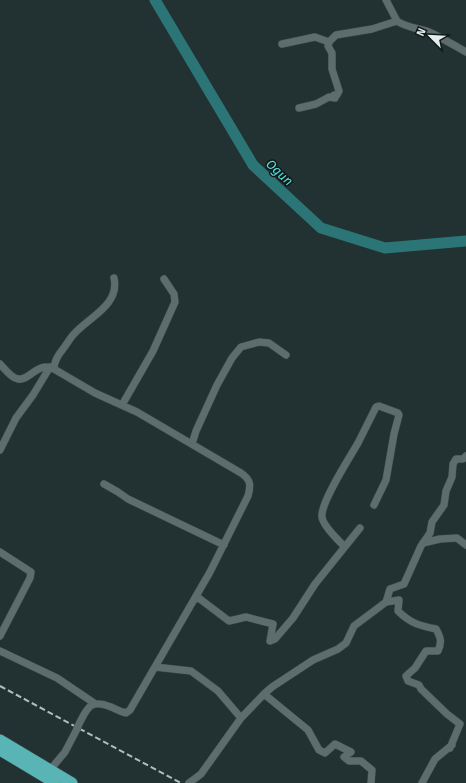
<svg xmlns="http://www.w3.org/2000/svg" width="466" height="783" font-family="'Fira Sans',sans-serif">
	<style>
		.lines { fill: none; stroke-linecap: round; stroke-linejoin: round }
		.river { stroke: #2c7576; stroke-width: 11 }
		.minor-casing { stroke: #3f4c4c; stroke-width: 8 }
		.trunk-casing { stroke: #3f4c4c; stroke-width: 12 }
		.minor { stroke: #5d6d6d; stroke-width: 7 }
		.trunk { stroke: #59b5b5; stroke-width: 11 }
		.rail { stroke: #b2bdbd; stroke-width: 2; stroke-dasharray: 6 3; stroke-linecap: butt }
		.minor-bridge-casing { stroke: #3f4c4c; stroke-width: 8; stroke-linecap: butt }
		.minor-bridge { stroke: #5d6d6d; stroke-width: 7 }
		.labels { text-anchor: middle; stroke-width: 3; stroke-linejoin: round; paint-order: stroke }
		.water-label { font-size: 13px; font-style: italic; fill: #51dedf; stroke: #111818 }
	</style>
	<rect width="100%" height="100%" fill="#223131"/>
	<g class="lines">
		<path class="river" d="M 155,0 L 253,165 L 321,228 L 385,248 L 466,241"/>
		<defs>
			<path id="minor" d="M 386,0 L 397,21
				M 282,44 L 315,37 L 329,42 L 336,35 L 372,29 L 397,21 C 407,28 418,28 429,32 C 442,38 454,45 466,52
				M 299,108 L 316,104 L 329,97 L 335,98 L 334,95 L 337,95 L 339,91 L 332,69 L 332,53 L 328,46 L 329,42
				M 0,364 C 5,369 11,378 18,379 C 30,381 37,361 54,369 L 95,393 L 137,412 L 241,473 C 251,480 251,485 248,496 L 210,572 L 130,710 L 126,713 C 120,712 116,709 111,707 C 89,698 87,709 78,726
				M 54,369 C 54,361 58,355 63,349 C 67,344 70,338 74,334 C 89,317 120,305 114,278
				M 122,405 L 153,351 L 175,302 L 174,294 L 164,279
				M 192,444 L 196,431 L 217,385 L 232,358 L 241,347 L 259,342 L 269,343 L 286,355
				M 0,450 L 16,418 L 33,395 L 50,367
				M 104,484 L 118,492 L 128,499 L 224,545
				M 423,543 L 440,539 L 457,538 L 466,545
				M 344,546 C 338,540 323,526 322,517 C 320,503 350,457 358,443 C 364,431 370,419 376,407 L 379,406 L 398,413 L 399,415 L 394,434 L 386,480 L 374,505
				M 0,552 L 31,572 L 30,578 L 0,636
				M 196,596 L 229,621 L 246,617 L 273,624 L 270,641 L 275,639 L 293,618 L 315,584 L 360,528
				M 386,602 L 399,600 L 398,611 C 410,623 420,626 436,629 C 441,638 442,642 438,651 L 426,651 L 415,668 L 406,676 L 408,681 L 419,685 L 421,689 L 447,714 L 460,724 L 450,748
				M 0,651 L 57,678 L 94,703
				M 155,667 L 191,671 L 218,691 L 241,718
				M 264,694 L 308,730 L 319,750 L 325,753 L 335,744 L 351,752 L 344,757 L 349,761 L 361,761 L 372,770 L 371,783
				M 50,770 L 65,752 L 77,729
				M 189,783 L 201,774 L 241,718 L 264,694 L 272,687 L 313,660 L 338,649 L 346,643 L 354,626 L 386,602 L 390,589 L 404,584 L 421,546 L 430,533 L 432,522 L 444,505 L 446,491 L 452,477 L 453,464 L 456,459 L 463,459 L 466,456
				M 422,783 L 435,759 L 452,745"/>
			<path id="trunk" d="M 0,740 L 72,783
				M 0,750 L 55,783"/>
		</defs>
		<use href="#minor" class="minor-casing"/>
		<use href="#trunk" class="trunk-casing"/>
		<use href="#minor" class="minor"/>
		<use href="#trunk" class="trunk"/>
		<path class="rail" d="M 0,686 L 181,783"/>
		<defs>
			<path id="minor-bridge" d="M 77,729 L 78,726"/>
		</defs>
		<use href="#minor-bridge" class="minor-bridge-casing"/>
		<use href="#minor-bridge" class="minor-bridge"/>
	</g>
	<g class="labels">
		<g class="water-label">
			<text transform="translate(280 172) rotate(43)" y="5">Ogun</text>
		</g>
	</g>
	<g transform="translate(430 36) rotate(294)" stroke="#111818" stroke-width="3" paint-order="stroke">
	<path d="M0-3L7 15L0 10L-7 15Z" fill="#e2ecec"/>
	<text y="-6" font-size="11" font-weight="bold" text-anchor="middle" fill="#e2ecec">N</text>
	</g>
</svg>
